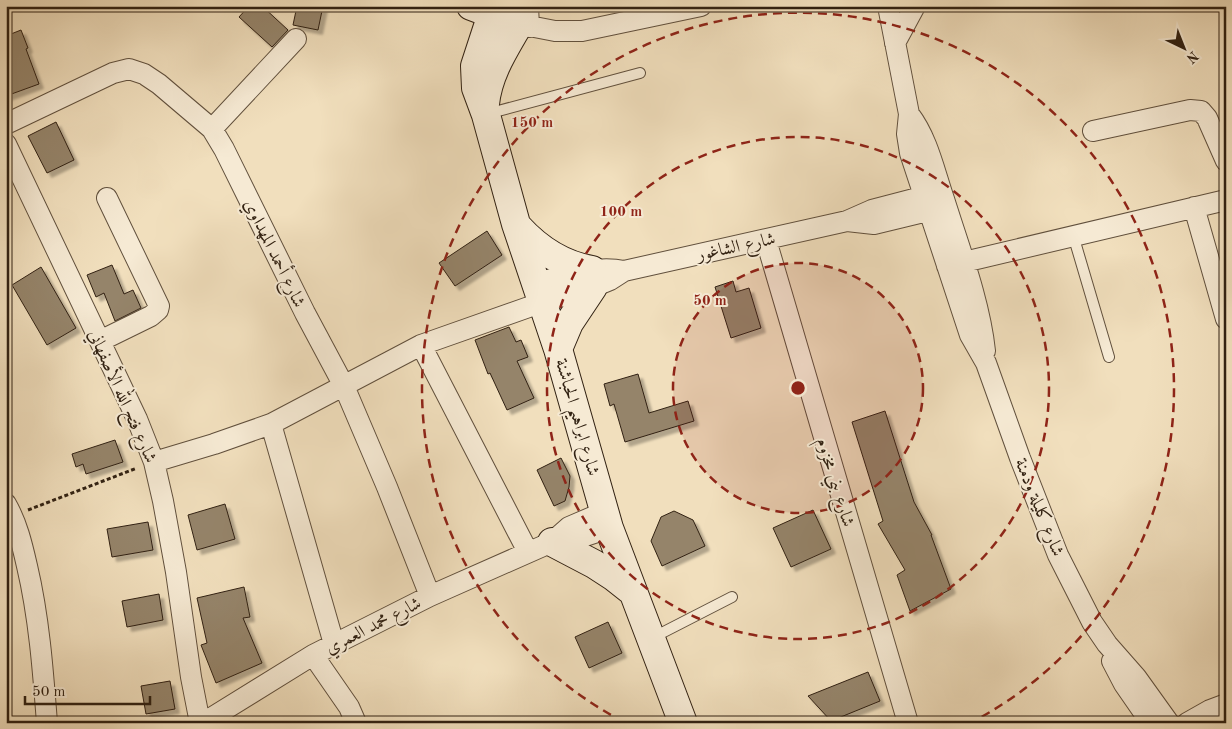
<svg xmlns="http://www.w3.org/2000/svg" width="1232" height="729" font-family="'Old Standard TT',Amiri,serif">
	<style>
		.building { fill: #95846b; stroke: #312112; filter: url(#shadow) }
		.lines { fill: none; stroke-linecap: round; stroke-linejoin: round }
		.lane-casing { stroke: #61503d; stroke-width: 12 }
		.street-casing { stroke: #61503d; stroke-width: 22 }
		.secondary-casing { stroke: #312112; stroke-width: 30 }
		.path { stroke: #312112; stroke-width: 3; stroke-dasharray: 4 2.5; stroke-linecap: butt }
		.lane { stroke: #f6ead4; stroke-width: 10 }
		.street { stroke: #f6ead4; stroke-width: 20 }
		.secondary { stroke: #f6ead4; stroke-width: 28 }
		.ring { fill: none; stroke: #8f2418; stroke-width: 2.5; stroke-dasharray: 9 6 }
		.labels { text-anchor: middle; stroke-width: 4; stroke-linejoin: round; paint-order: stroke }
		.street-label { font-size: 18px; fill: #312112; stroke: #f6ead4 }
		.centre { fill: #8f2418; stroke: #f6ead4; stroke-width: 2.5 }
		.ring-label { font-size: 15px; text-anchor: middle; font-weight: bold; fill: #8f2418; stroke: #f6ead4; stroke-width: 4; stroke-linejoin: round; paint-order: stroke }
	</style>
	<defs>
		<filter id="shadow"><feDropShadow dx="4.5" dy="4.5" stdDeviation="1" flood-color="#0004"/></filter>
	</defs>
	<rect width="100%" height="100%" fill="#f1dfbd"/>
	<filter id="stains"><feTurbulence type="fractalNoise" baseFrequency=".004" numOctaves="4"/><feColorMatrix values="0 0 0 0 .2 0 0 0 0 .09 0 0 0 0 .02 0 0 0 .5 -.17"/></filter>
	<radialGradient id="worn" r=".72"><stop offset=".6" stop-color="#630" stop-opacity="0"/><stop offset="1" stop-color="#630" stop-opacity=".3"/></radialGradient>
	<path class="building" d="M 249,6 L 262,6 L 288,30 L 272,47 L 239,17 Z
		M 297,6 L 323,6 L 318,30 L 293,25 Z
		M 21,30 L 28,48 L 26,49 L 39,84 L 6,96 L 6,36 Z
		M 56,122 L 74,160 L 47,173 L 28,136 Z
		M 487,231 L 502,255 L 455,286 L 439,263 Z
		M 112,265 L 124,294 L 133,290 L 141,308 L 115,321 L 104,293 L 96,297 L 87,275 Z
		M 41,267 L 76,328 L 47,345 L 12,285 Z
		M 733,281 L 736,292 L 749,288 L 761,328 L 731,338 L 715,287 Z
		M 509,327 L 516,342 L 521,340 L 528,357 L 517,361 L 534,398 L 507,410 L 490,373 L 488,374 L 475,340 Z
		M 638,374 L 649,413 L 688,401 L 694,421 L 625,442 L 614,404 L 610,406 L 604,384 Z
		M 885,411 L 914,502 L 932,535 L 931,535 L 951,589 L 910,611 L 897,575 L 905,570 L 878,524 L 883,521 L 852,422 Z
		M 115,440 L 123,462 L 86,474 L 83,464 L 76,467 L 72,454 Z
		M 561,458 L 570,476 L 569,487 L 565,501 L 554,506 L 537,470 Z
		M 225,504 L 235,539 L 197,550 L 188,515 Z
		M 813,510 L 831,549 L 791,567 L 773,528 Z
		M 674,511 L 693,520 L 705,546 L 662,566 L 651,541 L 661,517 Z
		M 148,522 L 153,550 L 112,557 L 107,529 Z
		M 244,587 L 250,617 L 243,618 L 262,663 L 216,683 L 201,645 L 207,643 L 197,598 Z
		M 159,594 L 163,620 L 127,627 L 122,601 Z
		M 608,622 L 622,653 L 589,668 L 575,637 Z
		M 868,672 L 880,701 L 831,721 L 808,696 Z
		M 170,681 L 175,709 L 146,714 L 141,686 Z"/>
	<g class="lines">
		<defs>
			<path id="lane" d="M 487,114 L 640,73
				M 1073,235 L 1109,357
				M 652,638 L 732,597"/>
			<path id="street" d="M 528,6 L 529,27
				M 888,6 L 909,114 L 907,134 L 910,153 L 970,335 L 986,363 L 1020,458 L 1058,555 L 1092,622 L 1107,644 L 1136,677 L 1169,723
				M 519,24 L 555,31 L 582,31 L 701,6
				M 895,43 L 915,6
				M 909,114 C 928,139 934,170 944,199 C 959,247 980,302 985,351
				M 6,124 L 113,73 L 129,69 L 144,74 L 159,84 L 212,129 L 224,149 L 305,313 L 344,386 L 387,487 L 430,596
				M 212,129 L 296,39
				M 1093,131 L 1190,110 L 1201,111 L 1207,118 L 1226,161
				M 6,144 L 137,419 L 154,462 L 163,501 L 176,572 L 191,677 L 200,723
				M 1194,207 L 1226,319
				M 847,221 L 874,224 L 940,208
				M 766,240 L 908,723
				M 947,266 L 1226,200
				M 536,283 C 565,276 595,265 624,271 L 847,221 L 872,210 L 941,192
				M 100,341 L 151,316 L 158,310 L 159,306 L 107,198
				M 421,345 L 528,552
				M 271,424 L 334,644
				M 154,462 L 214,444 L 271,424 L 421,345 L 543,302 L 593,287 L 610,280 L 624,271
				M 6,504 C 17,523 22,544 27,566 C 39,617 43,670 47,723
				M 556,542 L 570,541 L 609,528
				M 313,655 L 349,707 L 356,723
				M 1112,661 L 1124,684 L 1151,723
				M 203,723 L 313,655 L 430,596 L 552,542 L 569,527 L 604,512
				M 1187,723 L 1210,710 L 1226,704
				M 1218,723 L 1226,718"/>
			<path id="secondary" d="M 471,6 L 519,24 C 504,50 488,74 485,104
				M 492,14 L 475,66 L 476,88 L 486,115 L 516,224 L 558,349 L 609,528 L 683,723
				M 518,227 C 539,250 562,265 592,270
				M 558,349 L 569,323 L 593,287
				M 552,542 L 594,564 L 614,577 L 633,592"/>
		</defs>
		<use href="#lane" class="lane-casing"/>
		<use href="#street" class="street-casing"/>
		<use href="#secondary" class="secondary-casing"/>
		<path class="path" d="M 28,510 L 137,468"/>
		<use href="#lane" class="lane"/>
		<use href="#street" class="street"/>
		<use href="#secondary" class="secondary"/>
	</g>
	<circle cx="798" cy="388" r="125" fill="#8f2418" fill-opacity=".12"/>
	<g class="ring">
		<circle cx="798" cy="388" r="125"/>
		<circle cx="798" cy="388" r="251"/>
		<path d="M624 722A376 376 0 1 1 972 722"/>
	</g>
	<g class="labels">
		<g class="street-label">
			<text transform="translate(736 246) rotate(-12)" y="6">شارع الشاغور</text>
			<text transform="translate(275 253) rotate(64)" y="6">شارع أحمد المهداوي</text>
			<text transform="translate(123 396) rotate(66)" y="6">شارع فتح الله الأصفهاني</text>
			<text transform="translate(578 417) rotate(74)" y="6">شارع ابراهيم الحباشنة</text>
			<text transform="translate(836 482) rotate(73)" y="6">شارع بني مخزوم</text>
			<text transform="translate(1040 507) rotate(68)" y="6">شارع كليلة ودمنة</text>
			<text transform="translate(373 625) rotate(-27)" y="6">شارع محمد العمري</text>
		</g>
	</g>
	<circle cx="798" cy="388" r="8" class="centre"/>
	<g class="ring-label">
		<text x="532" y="127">150 m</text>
		<text x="621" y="216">100 m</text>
		<text x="710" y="305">50 m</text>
	</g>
	<rect width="1232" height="729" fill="none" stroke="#f1dfbd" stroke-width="25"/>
	<rect x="8" y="8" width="1217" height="714" fill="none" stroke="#312112" stroke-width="2.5"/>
	<rect x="12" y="12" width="1207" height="704" fill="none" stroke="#312112"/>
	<g transform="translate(1184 48) rotate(137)" stroke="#f6ead4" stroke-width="4" paint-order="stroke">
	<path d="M0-4L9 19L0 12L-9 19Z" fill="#312112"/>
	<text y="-8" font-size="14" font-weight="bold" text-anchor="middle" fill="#312112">N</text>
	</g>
	<path d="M25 696v8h125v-8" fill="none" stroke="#312112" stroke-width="2.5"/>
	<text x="32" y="696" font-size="15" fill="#312112" stroke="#f6ead4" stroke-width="4" paint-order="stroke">50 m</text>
	<rect width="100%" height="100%" filter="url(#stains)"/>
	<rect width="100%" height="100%" fill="url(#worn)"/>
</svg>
